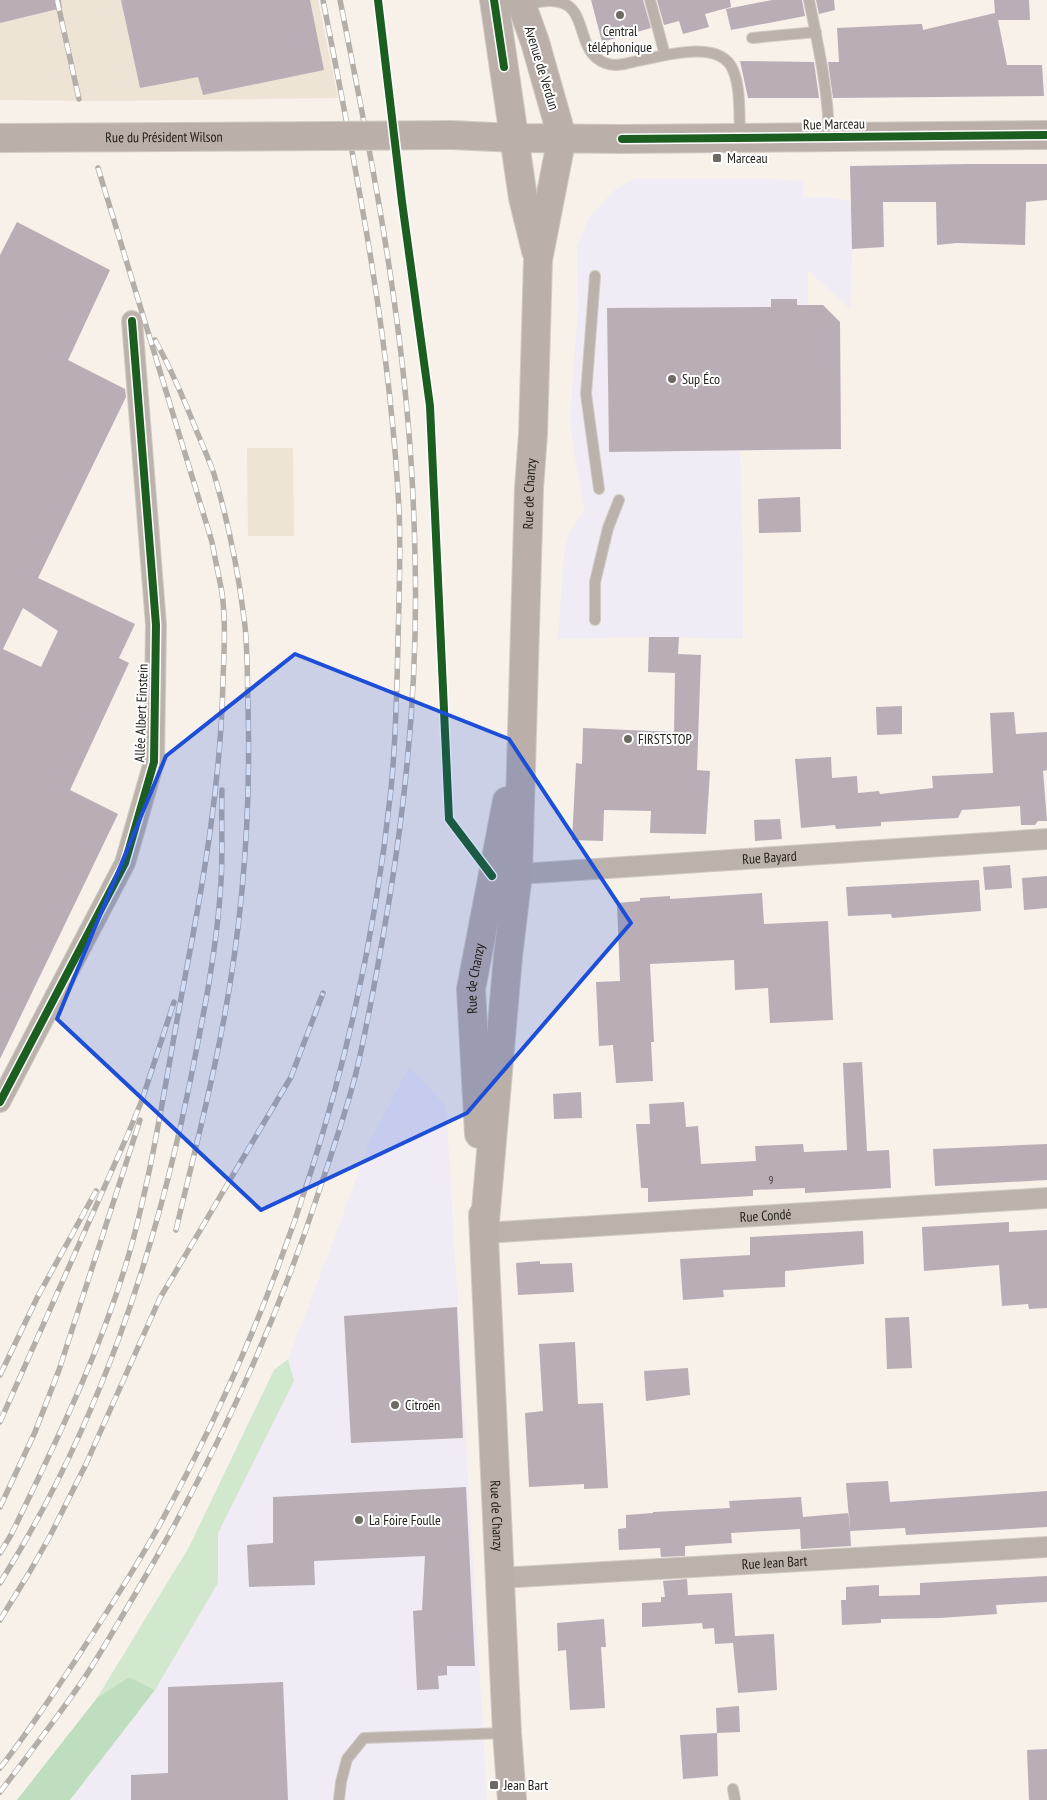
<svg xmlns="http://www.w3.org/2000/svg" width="1047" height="1800" font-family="'PT Sans Narrow',sans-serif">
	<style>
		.commercial { fill: #f0ebf4 }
		.industrial { fill: #eee4d6 }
		.green { fill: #d1e7ce }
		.forest { fill: #bedebf }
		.building { fill: #b9aeb6; fill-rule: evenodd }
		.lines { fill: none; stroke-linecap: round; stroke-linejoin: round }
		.service-casing { stroke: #d0cbc6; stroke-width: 12 }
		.minor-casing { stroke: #d0cbc6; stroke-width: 22 }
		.secondary-casing { stroke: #d0cbc6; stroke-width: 30 }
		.service { stroke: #bbb2ab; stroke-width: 10 }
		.minor { stroke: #bbb2ab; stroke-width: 20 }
		.secondary { stroke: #bbb0a9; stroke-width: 28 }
		.rail-casing { stroke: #b4aea8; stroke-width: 5.5 }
		.rail { stroke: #fff; stroke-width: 4; stroke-dasharray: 11; stroke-linecap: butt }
		.secondary-bridge-casing { stroke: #d0cbc6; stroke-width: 30; stroke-linecap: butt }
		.secondary-bridge { stroke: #bbb0a9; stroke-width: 28 }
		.cycleway-casing { stroke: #fff; stroke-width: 11 }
		.cycleway { stroke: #1b5e20; stroke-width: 8 }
		.marked { fill: #1d4ed8; fill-opacity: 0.2; stroke: #1d4ed8; stroke-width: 4; stroke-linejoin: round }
		.poi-dot { fill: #6e6963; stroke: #fff; stroke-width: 2 }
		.labels { text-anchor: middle; stroke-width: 4; stroke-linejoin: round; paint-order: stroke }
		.number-label { font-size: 11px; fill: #494442 }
		.poi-label { font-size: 14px; fill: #24201b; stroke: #fff; text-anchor: start }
		.street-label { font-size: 14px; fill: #24201b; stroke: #fff }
	</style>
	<rect width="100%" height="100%" fill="#f7f1ea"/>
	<path class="commercial" d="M 633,179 L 772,179 L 803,181 L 803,197 L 825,197 L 851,201 L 852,249 L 850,309 L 808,270 L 808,305 L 823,305 L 840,322 L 841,449 L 740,451 L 743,555 L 743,639 L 649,637 L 558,639 L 564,552 L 569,534 L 585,510 L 577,471 L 570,419 L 578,309 L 577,247 L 589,217 L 615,190 Z
		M 409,1067 L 446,1106 L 487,1800 L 70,1800 L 155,1690 L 218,1583 L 218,1533 L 294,1381 L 288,1359 L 338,1229 L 368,1145 Z"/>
	<path class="industrial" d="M 0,0 L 318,0 L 338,98 L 108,101 L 0,100 Z
		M 247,448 L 293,448 L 294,536 L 248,536 Z"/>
	<path class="green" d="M 288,1359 L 294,1381 L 218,1533 L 218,1583 L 155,1690 L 129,1677 L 97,1698 L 189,1547 L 274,1370 Z"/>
	<path class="forest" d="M 129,1677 L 155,1690 L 70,1800 L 17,1800 L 97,1698 Z"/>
	<path class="building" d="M 0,0 L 61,0 L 62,8 L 0,23 Z
		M 121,0 L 310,0 L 324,70 L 203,95 L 198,77 L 140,88 Z
		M 591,0 L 643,0 L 651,28 L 602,42 Z
		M 657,0 L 730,0 L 731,7 L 705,14 L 709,27 L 683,34 L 679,21 L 664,25 Z
		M 772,0 L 802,0 L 805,16 L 731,30 L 726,9 Z
		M 816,0 L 834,0 L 835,10 L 819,14 Z
		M 994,0 L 1029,0 L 1030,20 L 998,20 L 1007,65 L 1042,65 L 1044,96 L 833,98 L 828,62 L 839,62 L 837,28 L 922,24 L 923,30 L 995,13 Z
		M 740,61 L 814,62 L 819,98 L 748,98 Z
		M 968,164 L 1047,164 L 1047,200 L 1026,202 L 1025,245 L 957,243 L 937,245 L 936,202 L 883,202 L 884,247 L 852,249 L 850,166 Z
		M 17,222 L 110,270 L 68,360 L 125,389 L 126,397 L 38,578 L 135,624 L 119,658 L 129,663 L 70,790 L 118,814 L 0,1059 L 0,255 ZM 23,608 L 58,631 L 41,667 L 3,649 Z
		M 771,299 L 797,299 L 797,305 L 823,305 L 840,322 L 841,449 L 609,452 L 607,308 L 771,307 Z
		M 800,497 L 801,532 L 759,533 L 758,499 Z
		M 649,637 L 679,637 L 678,654 L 701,655 L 697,770 L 710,771 L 706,834 L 650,833 L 651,811 L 604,810 L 603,841 L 572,840 L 576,763 L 582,764 L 583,728 L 674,732 L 675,673 L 648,672 Z
		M 902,706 L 902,734 L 877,735 L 876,707 Z
		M 1014,712 L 1016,734 L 1047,732 L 1047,770 L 1043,771 L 1047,821 L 1038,821 L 1035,825 L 1021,825 L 1020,806 L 962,810 L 958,818 L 881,822 L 881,826 L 836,829 L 835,825 L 801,828 L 795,759 L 831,757 L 832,778 L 857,776 L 858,793 L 879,791 L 880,794 L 933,788 L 932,776 L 993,773 L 990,713 Z
		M 780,819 L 782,839 L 755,841 L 754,820 Z
		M 1010,865 L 1012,888 L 985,890 L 983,867 Z
		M 1047,876 L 1047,908 L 1024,910 L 1022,878 Z
		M 979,880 L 981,911 L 892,918 L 891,914 L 848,916 L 846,887 Z
		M 762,893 L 764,924 L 828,921 L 833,1020 L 770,1023 L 768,988 L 735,990 L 734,960 L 650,964 L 654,1042 L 651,1042 L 653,1081 L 616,1083 L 613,1045 L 599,1046 L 596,982 L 620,981 L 617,903 L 640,901 L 640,898 L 670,896 L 670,899 Z
		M 862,1062 L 867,1151 L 889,1150 L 891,1188 L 805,1193 L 805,1188 L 753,1190 L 753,1196 L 648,1202 L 648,1188 L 641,1188 L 636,1124 L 650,1124 L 649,1104 L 684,1102 L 686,1127 L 698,1126 L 701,1164 L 756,1161 L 755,1146 L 803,1144 L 804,1152 L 847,1150 L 843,1063 Z
		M 581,1092 L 582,1118 L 554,1119 L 553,1094 Z
		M 1047,1144 L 1047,1180 L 935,1186 L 933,1149 Z
		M 1009,1222 L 1009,1232 L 1047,1230 L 1047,1308 L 1029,1309 L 1028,1304 L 1002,1306 L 999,1265 L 924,1271 L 922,1227 Z
		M 863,1231 L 864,1264 L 785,1271 L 785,1287 L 723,1290 L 724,1297 L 683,1300 L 680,1259 L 750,1255 L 750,1237 Z
		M 540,1261 L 540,1264 L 572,1263 L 574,1292 L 518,1295 L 516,1263 Z
		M 457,1307 L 463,1438 L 351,1443 L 344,1316 Z
		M 909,1317 L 912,1368 L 887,1369 L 885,1318 Z
		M 575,1342 L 578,1404 L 603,1403 L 608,1488 L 584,1489 L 584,1484 L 529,1487 L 525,1413 L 543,1411 L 539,1344 Z
		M 688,1368 L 690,1395 L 646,1401 L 644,1371 Z
		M 888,1481 L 890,1502 L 1047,1491 L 1047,1527 L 906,1535 L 905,1528 L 850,1531 L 846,1483 Z
		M 466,1487 L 475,1666 L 447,1666 L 447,1675 L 438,1676 L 439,1689 L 417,1690 L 413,1611 L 422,1610 L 425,1556 L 314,1561 L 315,1585 L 249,1587 L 247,1545 L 273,1543 L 273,1497 Z
		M 801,1497 L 803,1517 L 849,1513 L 851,1546 L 801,1549 L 800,1529 L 731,1533 L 732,1543 L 685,1546 L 685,1556 L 661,1557 L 660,1548 L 619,1550 L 618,1529 L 626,1528 L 626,1515 L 653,1513 L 653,1512 L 730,1508 L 729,1501 Z
		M 1047,1576 L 1047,1602 L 996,1605 L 997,1614 L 940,1618 L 881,1619 L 881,1623 L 842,1625 L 841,1600 L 846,1600 L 846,1587 L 879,1585 L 879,1596 L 920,1595 L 920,1583 Z
		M 687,1579 L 688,1595 L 732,1593 L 735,1636 L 774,1634 L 777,1690 L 738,1693 L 733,1643 L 715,1644 L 714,1628 L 703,1629 L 702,1623 L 642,1627 L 642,1603 L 661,1602 L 661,1597 L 665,1597 L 663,1581 Z
		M 604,1619 L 606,1647 L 601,1647 L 605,1708 L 570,1710 L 566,1650 L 558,1651 L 557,1623 Z
		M 283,1682 L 288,1800 L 131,1800 L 131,1775 L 168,1773 L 168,1687 Z
		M 739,1706 L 740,1732 L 717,1733 L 716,1708 Z
		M 717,1733 L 718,1776 L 683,1779 L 680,1735 Z
		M 1047,1749 L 1047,1800 L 1029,1800 L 1027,1750 Z"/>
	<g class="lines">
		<defs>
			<path id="service" d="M 650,0 L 665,55
				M 809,0 C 818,45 828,89 829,135
				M 523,5 C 531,4 540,1 549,1 C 592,0 572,50 605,63 C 616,68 630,62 642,60 C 666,55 721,39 733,70 C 741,88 739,118 740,138
				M 752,38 L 816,32
				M 595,276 L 586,394 L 599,489
				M 595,620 L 595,582 L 608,528 L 619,500
				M 733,1789 L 735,1800
				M 339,1800 L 341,1782 L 347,1759 L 364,1738 L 506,1733"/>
			<g id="minor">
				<path id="s1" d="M 504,875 L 1047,839"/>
				<path d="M 0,1102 L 125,863 L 154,762 L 156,625 L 132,321"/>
				<path id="s2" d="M 484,1233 L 1047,1198"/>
				<path id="s3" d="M 501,1578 L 1047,1547"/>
			</g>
			<g id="secondary">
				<path d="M 494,0 L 523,198 L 536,251"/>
				<path d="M 451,135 L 515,138 L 622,139 L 1047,135"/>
				<path id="s4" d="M 0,138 L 328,136"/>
				<path id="s5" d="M 479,1134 L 471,989 L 507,801"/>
				<path id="s6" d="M 483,1215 L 507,1733 L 512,1800"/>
				<path id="s7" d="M 484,1233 L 508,956 L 518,873 L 529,488 L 533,434 L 538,260 L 562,137 L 535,42 L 520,0"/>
			</g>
		</defs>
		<use href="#service" class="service-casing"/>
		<use href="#minor" class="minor-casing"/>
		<use href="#secondary" class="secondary-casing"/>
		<use href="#service" class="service"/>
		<use href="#minor" class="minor"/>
		<use href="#secondary" class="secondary"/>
		<defs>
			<path id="rail" d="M 57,0 L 79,99
				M 155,340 C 172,371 184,399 197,432 C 203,446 209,460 214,474 C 228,521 238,570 244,618 C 248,646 247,676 248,705 C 251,812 243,919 223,1024 C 210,1094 192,1162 176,1230
				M 0,1375 L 38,1296 L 96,1191
				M 0,1422 L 128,1134 L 142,1100 L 174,1002
				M 0,1507 L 35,1432 L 59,1370 L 140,1120
				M 0,1553 L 11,1535 C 57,1440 105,1343 133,1240 C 156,1153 168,1065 185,977 C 204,879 221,780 223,680 C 224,652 226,622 222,593 C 219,576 215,559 212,542 L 98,168
				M 0,1583 C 98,1427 155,1256 191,1077 C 204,1013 217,948 221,882 C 223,852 221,821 222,790
				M 0,1620 L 29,1573 L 50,1536 L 86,1464 L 160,1298 L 291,1077 L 323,993
				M 0,1768 C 27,1734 51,1697 75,1661 C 104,1617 133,1572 159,1526 C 284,1299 364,1047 391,789 C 396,740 397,690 398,640 C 399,596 401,553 399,509 C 390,337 356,169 323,0
				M 0,1792 C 29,1754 58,1717 85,1677 C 102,1651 118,1623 134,1596 C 209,1470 270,1339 316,1200 C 330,1158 345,1116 356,1073 C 370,1014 380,955 390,895 C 408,784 418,668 415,555 C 414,511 412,466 408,422 C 396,280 368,140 340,0"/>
		</defs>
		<use href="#rail" class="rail-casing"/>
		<use href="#rail" class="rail"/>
		<defs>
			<path id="secondary-bridge" d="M 328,136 L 451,135"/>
		</defs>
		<use href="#secondary-bridge" class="secondary-bridge-casing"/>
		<use href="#secondary-bridge" class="secondary-bridge"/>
		<defs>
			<path id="cycleway" d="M 378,0 L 402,202 L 430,406 L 449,819 L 492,876
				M 494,0 L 504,67
				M 622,139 L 1047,135
				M 0,1102 L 125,863 L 154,762 L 156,625 L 132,321"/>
		</defs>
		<use href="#cycleway" class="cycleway-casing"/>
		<use href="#cycleway" class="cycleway"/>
	</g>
	<path class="marked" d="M 295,654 L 509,739 L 631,923 L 467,1113 L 261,1210 L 57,1019 L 166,756 Z"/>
	<g class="poi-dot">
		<circle cx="620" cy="15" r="5"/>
		<rect x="712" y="153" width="10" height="10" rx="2.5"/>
		<circle cx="672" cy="379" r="5"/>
		<circle cx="628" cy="739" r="5"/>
		<circle cx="395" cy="1405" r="5"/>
		<circle cx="359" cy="1520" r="5"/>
		<rect x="489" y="1780" width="10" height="10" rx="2.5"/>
	</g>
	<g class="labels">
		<g class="number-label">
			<text x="771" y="1184">9</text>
		</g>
		<g class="poi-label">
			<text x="620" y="36" text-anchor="middle">Central<tspan x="620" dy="16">téléphonique</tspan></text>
			<text x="727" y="163">Marceau</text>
			<text x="682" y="384">Sup Éco</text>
			<text x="638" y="744">FIRSTSTOP</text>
			<text x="405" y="1410">Citroën</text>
			<text x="369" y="1525">La Foire Foulle</text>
			<text x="504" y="1790">Jean Bart</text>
		</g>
		<g class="street-label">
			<text transform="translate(542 68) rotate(73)" y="5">Avenue de Verdun</text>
			<text transform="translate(834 124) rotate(-1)" y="5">Rue Marceau</text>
			<text dy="5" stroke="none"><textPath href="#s4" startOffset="164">Rue du Président Wilson</textPath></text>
			<text dy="5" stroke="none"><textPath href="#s7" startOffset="741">Rue de Chanzy</textPath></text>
			<text transform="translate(141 713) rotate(-88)" y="5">Allée Albert Einstein</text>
			<text dy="5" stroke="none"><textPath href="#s1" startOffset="266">Rue Bayard</textPath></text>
			<text dy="5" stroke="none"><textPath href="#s5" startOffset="156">Rue de Chanzy</textPath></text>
			<text dy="5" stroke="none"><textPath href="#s2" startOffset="282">Rue Condé</textPath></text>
			<text dy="5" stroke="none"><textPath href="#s6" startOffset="301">Rue de Chanzy</textPath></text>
			<text dy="5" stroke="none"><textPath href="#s3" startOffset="274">Rue Jean Bart</textPath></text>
		</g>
	</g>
</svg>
